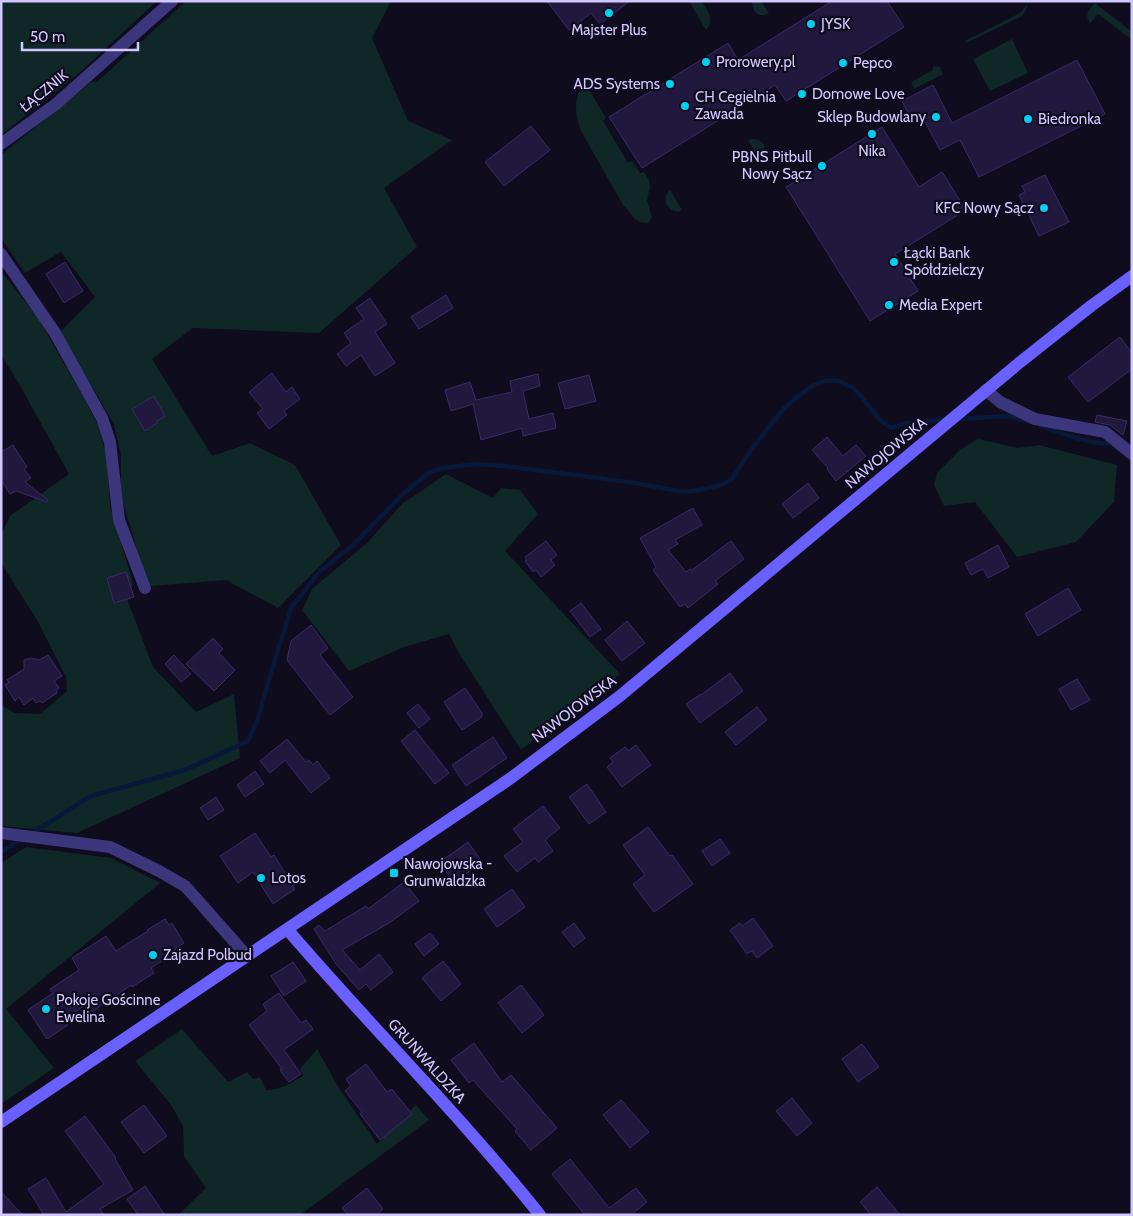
<svg xmlns="http://www.w3.org/2000/svg" width="1133" height="1216" font-family="Cabin,sans-serif">
	<style>
		.green { fill: #0f2727 }
		.lines { fill: none; stroke-linecap: round; stroke-linejoin: round }
		.stream { stroke: #081839; stroke-width: 4.5 }
		.building { fill: #21183e; stroke: #392a6a }
		.street { stroke: #3c367c; stroke-width: 12 }
		.secondary { stroke: #6a5fff; stroke-width: 12 }
		.poi-dot { fill: #00cff2; stroke: #0f0c1d; stroke-width: 2 }
		.labels { text-anchor: middle; stroke-width: 4.5; stroke-linejoin: round; paint-order: stroke }
		.poi-label { font-size: 15px; fill: #d1c8ff; stroke: #0f0c1d; text-anchor: start }
		.street-label { font-size: 15px; fill: #d1c8ff; stroke: #0f0c1d }
	</style>
	<rect width="100%" height="100%" fill="#0f0c1d"/>
	<path class="green" d="M 1,1 L 157,1 L 78,74 L 1,135 Z
		M 186,1 L 391,1 L 372,38 L 408,121 L 452,140 L 384,188 L 417,247 L 319,333 L 193,328 L 152,359 L 212,456 L 250,443 L 295,465 L 341,545 L 278,608 L 226,580 L 151,586 L 138,553 L 121,495 L 121,456 L 114,424 L 60,332 L 95,297 L 61,252 L 25,273 L 1,238 L 1,155 L 91,82 L 97,82 Z
		M 689,1 L 701,1 C 708,10 715,20 706,30 Z
		M 752,1 L 761,1 L 769,13 C 759,19 751,11 752,1 Z
		M 1095,3 L 1132,32 L 1132,40 L 1098,14 L 1090,23 C 1084,15 1089,9 1095,3 Z
		M 1027,5 L 1026,10 L 1022,16 L 966,43 L 965,41 L 1020,13 Z
		M 1012,39 L 1028,73 L 990,91 L 973,59 Z
		M 934,66 L 940,67 L 943,74 L 914,89 L 911,82 L 933,70 L 933,67 Z
		M 584,81 L 606,118 L 603,121 L 628,163 L 632,161 L 640,173 L 644,172 L 649,180 L 650,187 L 647,200 L 652,217 L 649,222 L 646,223 L 640,222 L 635,219 L 623,205 L 581,131 C 574,114 574,97 584,81 Z
		M 751,139 C 765,139 769,149 760,160 L 748,141 Z
		M 670,190 L 682,210 L 678,212 L 671,210 C 665,203 663,197 670,190 Z
		M 1,271 L 36,315 L 85,400 L 99,427 L 107,459 L 110,506 L 133,583 L 127,599 L 153,667 L 196,712 L 234,694 L 240,758 L 77,833 L 1,826 L 1,705 L 15,713 L 40,714 L 67,691 L 66,677 L 37,620 L 1,563 L 1,535 L 10,516 L 69,474 L 18,382 L 1,355 Z
		M 978,439 L 1018,448 L 1039,445 L 1117,465 L 1114,502 L 1076,542 L 1017,557 L 975,502 L 944,506 L 934,485 L 937,473 L 961,449 Z
		M 446,474 L 493,498 L 501,488 L 520,490 L 538,514 L 505,551 L 620,674 L 521,750 L 460,655 L 449,634 L 404,647 L 349,671 L 302,610 L 312,589 L 367,543 L 402,504 Z
		M 26,847 L 111,858 L 160,883 L 6,1009 L 54,1068 L 1,1104 L 1,863 Z
		M 182,1029 L 228,1082 L 247,1072 L 253,1079 L 260,1077 L 266,1090 C 281,1090 290,1083 303,1076 L 300,1069 L 317,1049 L 339,1088 L 377,1144 L 416,1105 L 429,1120 L 300,1215 L 182,1215 L 180,1213 L 206,1188 L 184,1156 L 183,1126 L 171,1105 L 135,1061 Z"/>
	<g class="lines">
		<path class="stream" d="M 957,419 L 1009,416 L 1029,422
			M 1041,426 C 1065,435 1089,444 1115,444
			M 32,833 L 91,796 L 185,770 L 248,741 L 257,721 L 271,673 L 291,608 L 320,571 L 351,547 L 403,494 L 428,473 L 443,468 L 475,464 L 504,466 L 629,482 L 685,492 L 699,490 L 722,485 L 732,479 L 751,450 L 784,408 L 805,391 L 814,385 L 827,380 L 840,381 L 853,388 L 861,396 L 880,420 L 891,428 L 905,423 L 947,419
			M 1,852 L 23,838"/>
	</g>
	<path class="building" d="M 547,1 L 630,1 L 600,24 L 591,13 L 569,30 Z
		M 832,1 L 887,1 L 904,27 L 786,101 L 775,85 L 642,168 L 609,117 L 728,43 L 738,60 Z
		M 1077,60 L 1105,114 L 979,177 L 960,140 L 940,150 L 922,116 L 912,121 L 902,101 L 933,85 L 952,123 Z
		M 531,126 L 550,150 L 504,186 L 485,162 Z
		M 882,127 L 919,187 L 942,172 L 966,210 L 895,254 L 918,291 L 870,321 L 786,187 Z
		M 1045,175 L 1069,222 L 1039,236 L 1019,195 L 1025,192 L 1022,186 Z
		M 65,262 L 83,291 L 64,303 L 46,274 Z
		M 446,295 L 453,308 L 419,329 L 411,317 Z
		M 370,298 L 387,324 L 375,332 L 395,363 L 375,376 L 361,355 L 346,366 L 337,354 L 351,343 L 344,333 L 364,319 L 356,308 Z
		M 1120,337 L 1132,353 L 1132,369 L 1088,402 L 1068,377 Z
		M 272,373 L 286,392 L 292,387 L 300,399 L 284,411 L 287,415 L 269,429 L 257,413 L 263,409 L 249,392 Z
		M 538,374 L 540,386 L 523,391 L 529,419 L 553,413 L 556,428 L 523,436 L 522,428 L 481,440 L 473,404 L 451,411 L 445,390 L 470,382 L 476,400 L 512,392 L 510,381 Z
		M 589,375 L 596,401 L 565,409 L 558,383 Z
		M 154,396 L 165,416 L 157,421 L 157,423 L 145,431 L 132,409 Z
		M 1097,415 L 1127,421 L 1123,435 L 1110,425 L 1095,422 Z
		M 827,437 L 843,456 L 856,445 L 866,456 L 836,481 L 827,469 L 828,468 L 812,450 Z
		M 13,445 L 27,467 L 24,469 L 31,478 L 25,482 L 48,500 L 47,502 L 16,491 L 10,494 L 1,480 L 1,452 Z
		M 808,483 L 819,498 L 793,518 L 782,504 Z
		M 693,508 L 702,525 L 675,540 L 678,544 L 668,550 L 686,572 L 690,569 L 692,570 L 731,541 L 744,559 L 715,581 L 718,584 L 688,608 L 685,604 L 680,607 L 653,570 L 656,567 L 640,538 Z
		M 546,541 L 557,555 L 551,560 L 555,565 L 541,577 L 536,570 L 533,572 L 525,561 L 527,560 L 525,557 Z
		M 998,545 L 1009,567 L 988,578 L 983,569 L 971,575 L 965,563 Z
		M 126,572 L 134,597 L 114,603 L 107,578 Z
		M 1068,588 L 1081,610 L 1038,636 L 1025,614 Z
		M 581,603 L 601,629 L 590,637 L 570,611 Z
		M 627,621 L 645,643 L 622,661 L 605,640 Z
		M 311,625 L 328,648 L 320,655 L 353,697 L 330,715 L 287,660 L 291,641 Z
		M 213,638 L 223,649 L 219,653 L 235,670 L 214,691 L 186,664 Z
		M 48,655 L 62,676 L 54,681 L 59,688 L 56,690 L 57,693 L 42,703 L 40,701 L 36,703 L 33,698 L 24,705 L 19,697 L 15,701 L 5,685 L 9,682 L 7,680 L 24,669 L 24,660 L 31,658 L 39,660 Z
		M 174,655 L 191,674 L 181,682 L 165,664 Z
		M 730,673 L 743,691 L 700,723 L 686,704 L 701,694 L 701,695 Z
		M 1077,679 L 1090,700 L 1071,710 L 1059,689 Z
		M 465,688 L 482,713 L 482,717 L 462,730 L 444,702 Z
		M 418,704 L 430,719 L 419,728 L 407,713 Z
		M 757,707 L 767,720 L 736,745 L 725,732 Z
		M 415,730 L 449,773 L 435,784 L 401,741 Z
		M 493,737 L 507,758 L 466,786 L 452,765 Z
		M 287,739 L 306,762 L 309,760 L 313,765 L 317,761 L 330,778 L 311,793 L 285,760 L 270,773 L 260,761 Z
		M 636,745 L 651,765 L 622,787 L 607,767 L 613,762 L 610,758 L 625,747 L 628,751 Z
		M 255,771 L 264,784 L 245,797 L 237,785 Z
		M 587,784 L 606,812 L 589,824 L 569,797 Z
		M 216,797 L 224,810 L 208,820 L 200,808 Z
		M 543,806 L 560,828 L 545,840 L 553,851 L 538,862 L 535,858 L 517,872 L 504,856 L 523,842 L 513,829 Z
		M 648,827 L 670,856 L 672,855 L 693,884 L 654,912 L 633,884 L 645,875 L 623,845 Z
		M 255,833 L 271,857 L 274,855 L 295,889 L 273,904 L 253,872 L 238,883 L 220,856 Z
		M 720,839 L 730,853 L 712,866 L 702,851 Z
		M 468,842 L 482,862 L 454,883 L 440,862 Z
		M 404,882 L 419,901 L 389,923 L 342,950 L 360,970 L 379,954 L 393,972 L 371,990 L 366,984 L 359,990 L 336,964 L 314,929 L 319,925 L 325,931 L 366,906 L 368,909 Z
		M 512,889 L 525,907 L 497,927 L 484,909 Z
		M 753,918 L 773,946 L 757,958 L 752,951 L 747,954 L 730,930 L 740,923 L 742,926 Z
		M 165,919 L 169,925 L 172,923 L 184,943 L 175,949 L 177,952 L 151,968 L 154,973 L 132,987 L 131,985 L 89,1014 L 84,1006 L 64,1019 L 68,1025 L 47,1039 L 28,1010 L 53,993 L 50,989 L 79,970 L 72,958 L 106,936 L 116,951 L 148,931 L 147,930 Z
		M 574,923 L 585,938 L 574,947 L 562,932 Z
		M 430,933 L 439,944 L 424,956 L 415,944 Z
		M 443,961 L 461,984 L 441,1001 L 422,978 Z
		M 293,962 L 306,981 L 284,996 L 271,976 Z
		M 521,985 L 544,1015 L 522,1033 L 498,1003 Z
		M 279,993 L 301,1023 L 306,1020 L 313,1029 L 284,1050 L 301,1074 L 289,1082 L 280,1070 L 282,1069 L 249,1025 L 267,1011 L 263,1004 Z
		M 474,1043 L 502,1082 L 511,1075 L 557,1128 L 531,1150 L 515,1131 L 517,1129 L 473,1080 L 469,1083 L 451,1060 Z
		M 862,1044 L 879,1067 L 858,1082 L 842,1059 Z
		M 366,1064 L 387,1092 L 392,1089 L 412,1114 L 380,1140 L 360,1114 L 362,1112 L 345,1091 L 351,1086 L 346,1079 Z
		M 792,1098 L 812,1123 L 797,1136 L 776,1111 Z
		M 621,1100 L 649,1132 L 630,1148 L 603,1115 Z
		M 144,1105 L 167,1136 L 144,1153 L 121,1122 Z
		M 85,1116 L 116,1158 L 115,1159 L 133,1190 L 100,1209 L 104,1215 L 44,1215 L 28,1189 L 46,1178 L 66,1212 L 104,1184 L 65,1131 Z
		M 570,1159 L 609,1208 L 636,1188 L 647,1202 L 631,1215 L 585,1215 L 552,1174 Z
		M 145,1186 L 165,1215 L 138,1215 L 127,1199 Z
		M 877,1187 L 900,1215 L 871,1215 L 860,1202 Z
		M 367,1188 L 383,1209 L 376,1215 L 348,1215 L 342,1208 Z
		M 1,1192 L 23,1215 L 1,1215 Z"/>
	<g class="lines">
		<path class="street" d="M 1,144 L 56,104 L 172,1
			M 1,254 L 55,333 L 102,418 L 110,442 L 119,520 L 145,588
			M 986,390 L 1000,402 L 1035,419 L 1105,432 L 1132,454
			M 1,833 L 110,847 L 159,871 L 185,886 L 247,956"/>
		<path class="secondary" d="M 287,929 C 370,1026 461,1116 540,1215
			M 1,1122 L 511,778 L 620,696 L 1019,363 L 1091,306 L 1132,276"/>
	</g>
	<g class="poi-dot">
		<circle cx="609" cy="13" r="5"/>
		<circle cx="811" cy="24" r="5"/>
		<circle cx="706" cy="62" r="5"/>
		<circle cx="843" cy="63" r="5"/>
		<circle cx="670" cy="84" r="5"/>
		<circle cx="802" cy="94" r="5"/>
		<circle cx="685" cy="106" r="5"/>
		<circle cx="936" cy="117" r="5"/>
		<circle cx="1028" cy="119" r="5"/>
		<circle cx="872" cy="134" r="5"/>
		<circle cx="822" cy="166" r="5"/>
		<circle cx="1044" cy="208" r="5"/>
		<circle cx="894" cy="262" r="5"/>
		<circle cx="889" cy="305" r="5"/>
		<rect x="389" y="868" width="10" height="10" rx="2.5"/>
		<circle cx="261" cy="878" r="5"/>
		<circle cx="153" cy="955" r="5"/>
		<circle cx="46" cy="1009" r="5"/>
	</g>
	<g class="labels">
		<g class="poi-label">
			<text x="821" y="29">JYSK</text>
			<text x="609" y="35" text-anchor="middle">Majster Plus</text>
			<text x="716" y="67">Prorowery.pl</text>
			<text x="853" y="68">Pepco</text>
			<text x="660" y="89" text-anchor="end">ADS Systems</text>
			<text x="812" y="99">Domowe Love</text>
			<text x="695" y="102">CH Cegielnia<tspan x="695" dy="17">Zawada</tspan></text>
			<text x="926" y="122" text-anchor="end">Sklep Budowlany</text>
			<text x="1038" y="124">Biedronka</text>
			<text x="872" y="156" text-anchor="middle">Nika</text>
			<text x="812" y="162" text-anchor="end">PBNS Pitbull<tspan x="812" dy="17">Nowy Sącz</tspan></text>
			<text x="1034" y="213" text-anchor="end">KFC Nowy Sącz</text>
			<text x="904" y="258">Łącki Bank<tspan x="904" dy="17">Spółdzielczy</tspan></text>
			<text x="899" y="310">Media Expert</text>
			<text x="404" y="869">Nawojowska -<tspan x="404" dy="17">Grunwaldzka</tspan></text>
			<text x="271" y="883">Lotos</text>
			<text x="163" y="960">Zajazd Polbud</text>
			<text x="56" y="1005">Pokoje Gościnne<tspan x="56" dy="17">Ewelina</tspan></text>
		</g>
		<g class="street-label">
			<text transform="translate(44 91) rotate(-39)" y="5">ŁĄCZNIK</text>
			<text transform="translate(886 453) rotate(-40)" y="5">NAWOJOWSKA</text>
			<text transform="translate(574 709) rotate(-37)" y="5">NAWOJOWSKA</text>
			<text transform="translate(427 1061) rotate(48)" y="5">GRUNWALDZKA</text>
		</g>
	</g>
	<rect width="1133" height="1216" fill="none" stroke="#d1c8ff" stroke-width="5"/>
	<path d="M22 42v8h116v-8" fill="none" stroke="#d1c8ff" stroke-width="2.5"/>
	<text x="30" y="42" font-size="15" fill="#d1c8ff" stroke="#0f0c1d" stroke-width="4" paint-order="stroke">50 m</text>
</svg>
